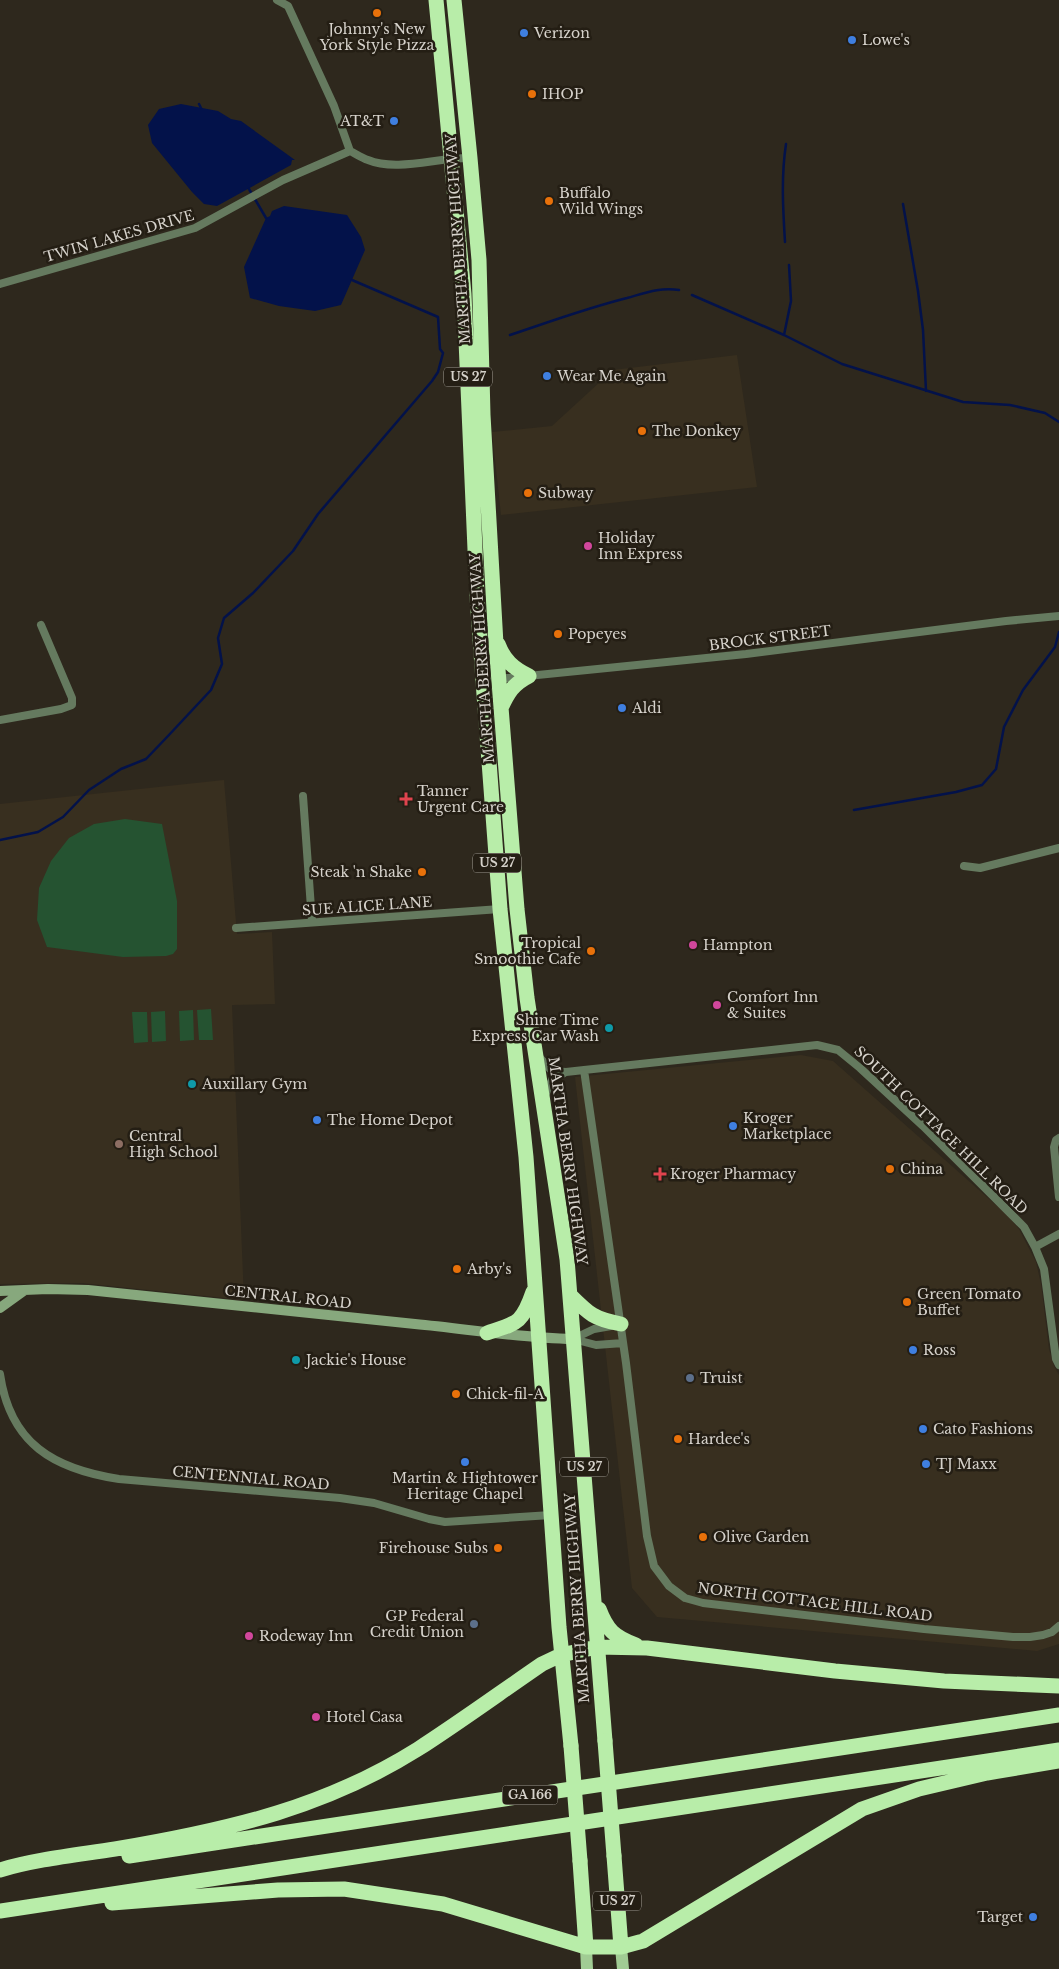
<svg xmlns="http://www.w3.org/2000/svg" width="1059" height="1969" font-family="'Libre Baskerville',serif">
	<style>
		.built { fill: #382f1f }
		.green { fill: #255331 }
		.water { fill: #03124a }
		.lines { fill: none; stroke-linecap: round; stroke-linejoin: round }
		.stream { stroke: #03124a; stroke-width: 2.5 }
		.street { stroke: #657a5f; stroke-width: 8 }
		.secondary { stroke: #87a87d; stroke-width: 10 }
		.primary { stroke: #a1cc94; stroke-width: 12 }
		.highway { stroke: #b8eda9; stroke-width: 15 }
		.highway-bridge { stroke: #b8eda9; stroke-width: 15 }
		.food-dot { fill: #e8710a; stroke: #241e14; stroke-width: 2 }
		.shop-dot { fill: #3f7fe0; stroke: #241e14; stroke-width: 2 }
		.hotel-dot { fill: #d1479c; stroke: #241e14; stroke-width: 2 }
		.health-dot { fill: #e0444e; stroke: #241e14; stroke-width: 2 }
		.culture-dot { fill: #0f9aa8; stroke: #241e14; stroke-width: 2 }
		.education-dot { fill: #8d6e63; stroke: #241e14; stroke-width: 2 }
		.service-dot { fill: #5c6f8a; stroke: #241e14; stroke-width: 2 }
		.labels { text-anchor: middle; stroke-width: 5; stroke-linejoin: round; paint-order: stroke }
		.shield { fill: #241e14; stroke: #a19c94; stroke-width: 1 }
		.shield-label { font-size: 12px; font-weight: bold; fill: #d6d2cb }
		.poi-label { font-size: 14px; fill: #d6d2cb; stroke: #241e14; text-anchor: start }
		.street-label { font-size: 14px; fill: #d6d2cb; stroke: #241e14 }
	</style>
	<rect width="100%" height="100%" fill="#2e281d"/>
	<path class="built" d="M 737,355 L 757,487 L 501,515 L 492,432 L 552,426 L 613,370 Z
		M 224,780 L 237,934 L 272,932 L 275,1004 L 232,1005 L 244,1300 L 82,1283 L 0,1284 L 0,804 Z
		M 801,1055 L 833,1061 L 1005,1213 L 1019,1229 L 1036,1262 L 1041,1284 L 1049,1349 L 1054,1366 L 1059,1375 L 1059,1644 L 1037,1651 L 657,1617 L 632,1588 L 575,1077 Z"/>
	<path class="green" d="M 125,819 L 162,824 L 177,901 L 177,949 L 173,954 L 166,956 L 123,957 L 47,947 L 37,920 L 39,888 L 51,861 L 69,838 L 94,824 Z
		M 211,1009 L 213,1040 L 199,1040 L 197,1010 Z
		M 193,1010 L 194,1040 L 180,1041 L 179,1011 Z
		M 165,1011 L 166,1041 L 152,1042 L 151,1012 Z
		M 132,1012 L 147,1012 L 148,1042 L 134,1043 Z"/>
	<path class="water" d="M 181,104 L 218,111 L 231,119 L 241,121 L 295,160 L 292,160 L 291,165 L 217,206 L 204,204 L 192,192 L 152,143 L 148,125 L 159,109 Z
		M 284,206 L 347,215 L 361,237 L 365,250 L 341,305 L 315,311 L 279,306 L 250,298 L 244,267 L 266,218 L 270,216 L 272,211 Z"/>
	<g class="lines">
		<path class="stream" d="M 199,104 L 201,108
			M 249,189 L 266,218
			M 903,204 L 918,291 L 923,330 L 926,391
			M 785,242 C 783,209 781,177 786,144
			M 692,295 L 784,335 L 842,364 L 963,402 L 1010,405 L 1045,413 L 1059,422
			M 510,335 C 549,322 587,308 627,298 C 645,293 660,287 679,290
			M 784,335 L 791,301 L 789,265
			M 854,810 L 956,792 L 982,785 L 996,769 L 1004,727 L 1023,690 L 1055,647 L 1059,632
			M 0,840 L 38,832 L 63,817 L 89,790 L 121,769 L 146,759 L 168,736 L 211,690 L 222,664 L 218,638 L 224,618 L 253,593 L 293,551 L 318,514 L 432,381 L 438,372 L 443,353 L 440,349 L 438,317 L 352,280"/>
		<path class="street" d="M 277,0 L 288,6 L 334,106 L 350,151 C 356,154 362,158 368,160 C 397,172 439,157 470,158
			M 0,284 L 195,228 L 283,180 L 350,151
			M 497,679 L 746,654 L 1006,621 L 1059,616
			M 0,720 L 61,709 L 72,705 L 72,698 L 41,625
			M 303,796 L 312,922
			M 964,866 L 980,868 L 1059,848
			M 236,928 L 500,909
			M 540,1058 L 552,1071 L 566,1072 L 584,1070
			M 545,1095 L 553,1078 L 564,1073
			M 1059,1138 L 1056,1140 L 1054,1147 L 1059,1197
			M 1035,1247 L 1059,1234
			M 573,1339 L 596,1345 L 623,1343
			M 573,1339 L 594,1329 L 611,1326
			M 1059,1365 L 1056,1359 L 1044,1269 L 1035,1247 L 1024,1227 L 923,1126 L 860,1068 L 838,1050 L 817,1045 L 584,1070 L 626,1363 L 647,1536 L 654,1566 L 669,1586 L 685,1598 L 703,1603 L 924,1629 L 1013,1637 L 1030,1637 L 1043,1635 L 1052,1632 L 1059,1626
			M 0,1374 C 10,1444 54,1469 119,1479 L 340,1498 L 374,1503 L 429,1519 L 445,1522 L 551,1515"/>
		<path class="secondary" d="M 0,1291 L 48,1289 L 88,1290 C 197,1301 306,1313 415,1324 C 468,1329 520,1338 573,1339
			M 0,1308 L 25,1290"/>
		<path class="primary" d="M 586,1947 L 587,1969
			M 621,1947 L 623,1969"/>
		<path class="highway" d="M 436,0 L 464,294 L 477,596 L 483,681 L 500,909 L 526,1157 L 559,1627 L 571,1746
			M 454,0 L 470,158 L 479,260 L 483,415 L 496,644 L 517,909 L 527,998 L 567,1259 L 605,1741
			M 498,644 C 504,660 513,668 529,676
			M 501,708 C 508,693 513,684 529,676
			M 570,1295 C 589,1314 594,1319 621,1324
			M 487,1333 C 517,1323 522,1324 533,1292
			M 599,1609 C 607,1630 614,1637 636,1645
			M 129,1856 L 1059,1715
			M 614,1856 L 621,1947
			M 580,1861 L 586,1947
			M 0,1870 C 37,1859 77,1855 115,1849 C 169,1840 225,1829 277,1813 C 325,1798 375,1776 418,1749 C 460,1722 501,1692 542,1664 L 561,1655 L 597,1647 L 647,1648 L 835,1671 L 944,1681 L 1059,1686
			M 112,1903 L 278,1890 L 344,1889 L 443,1904 L 586,1947 L 621,1947 L 643,1941 L 862,1809 L 919,1789 L 987,1773 L 1059,1761
			M 0,1911 L 1059,1750"/>
		<path class="highway-bridge" d="M 605,1741 L 614,1856
			M 571,1746 L 580,1861"/>
	</g>
	<g class="food-dot">
		<circle cx="377" cy="13" r="5"/>
		<circle cx="532" cy="94" r="5"/>
		<circle cx="549" cy="201" r="5"/>
		<circle cx="642" cy="431" r="5"/>
		<circle cx="528" cy="493" r="5"/>
		<circle cx="558" cy="634" r="5"/>
		<circle cx="422" cy="872" r="5"/>
		<circle cx="591" cy="951" r="5"/>
		<circle cx="890" cy="1169" r="5"/>
		<circle cx="457" cy="1269" r="5"/>
		<circle cx="907" cy="1302" r="5"/>
		<circle cx="456" cy="1394" r="5"/>
		<circle cx="678" cy="1439" r="5"/>
		<circle cx="703" cy="1537" r="5"/>
		<circle cx="498" cy="1548" r="5"/>
	</g>
	<g class="shop-dot">
		<circle cx="524" cy="33" r="5"/>
		<circle cx="852" cy="40" r="5"/>
		<circle cx="394" cy="121" r="5"/>
		<circle cx="547" cy="376" r="5"/>
		<circle cx="622" cy="708" r="5"/>
		<circle cx="317" cy="1120" r="5"/>
		<circle cx="733" cy="1126" r="5"/>
		<circle cx="913" cy="1350" r="5"/>
		<circle cx="923" cy="1429" r="5"/>
		<circle cx="465" cy="1462" r="5"/>
		<circle cx="926" cy="1464" r="5"/>
		<circle cx="1033" cy="1917" r="5"/>
	</g>
	<g class="hotel-dot">
		<circle cx="588" cy="546" r="5"/>
		<circle cx="693" cy="945" r="5"/>
		<circle cx="717" cy="1005" r="5"/>
		<circle cx="249" cy="1636" r="5"/>
		<circle cx="316" cy="1717" r="5"/>
	</g>
	<g class="health-dot">
		<path d="M403.5 791.5h5v5h5v5h-5v5h-5v-5h-5v-5h5z"/>
		<path d="M657.5 1166.5h5v5h5v5h-5v5h-5v-5h-5v-5h5z"/>
	</g>
	<g class="culture-dot">
		<circle cx="609" cy="1028" r="5"/>
		<circle cx="192" cy="1084" r="5"/>
		<circle cx="296" cy="1360" r="5"/>
	</g>
	<circle class="education-dot" cx="119" cy="1144" r="5"/>
	<g class="service-dot">
		<circle cx="690" cy="1378" r="5"/>
		<circle cx="474" cy="1624" r="5"/>
	</g>
	<g class="labels">
		<g class="shield">
			<rect x="444" y="367.5" width="48" height="19" rx="4"/>
			<rect x="473" y="853.5" width="48" height="19" rx="4"/>
			<rect x="560" y="1457.5" width="48" height="19" rx="4"/>
			<rect x="502.5" y="1785.5" width="55" height="19" rx="4"/>
			<rect x="593" y="1891.5" width="48" height="19" rx="4"/>
		</g>
		<g class="shield-label">
			<text x="468" y="381">US 27</text>
			<text x="497" y="867">US 27</text>
			<text x="584" y="1471">US 27</text>
			<text x="530" y="1799">GA 166</text>
			<text x="617" y="1905">US 27</text>
		</g>
		<g class="poi-label">
			<text x="377" y="34" text-anchor="middle">Johnny's New<tspan x="377" dy="16">York Style Pizza</tspan></text>
			<text x="534" y="38">Verizon</text>
			<text x="862" y="45">Lowe's</text>
			<text x="542" y="99">IHOP</text>
			<text x="384" y="126" text-anchor="end">AT&amp;T</text>
			<text x="559" y="198">Buffalo<tspan x="559" dy="16">Wild Wings</tspan></text>
			<text x="557" y="381">Wear Me Again</text>
			<text x="652" y="436">The Donkey</text>
			<text x="538" y="498">Subway</text>
			<text x="598" y="543">Holiday<tspan x="598" dy="16">Inn Express</tspan></text>
			<text x="568" y="639">Popeyes</text>
			<text x="632" y="713">Aldi</text>
			<text x="417" y="796">Tanner<tspan x="417" dy="16">Urgent Care</tspan></text>
			<text x="412" y="877" text-anchor="end">Steak 'n Shake</text>
			<text x="581" y="948" text-anchor="end">Tropical<tspan x="581" dy="16">Smoothie Cafe</tspan></text>
			<text x="703" y="950">Hampton</text>
			<text x="727" y="1002">Comfort Inn<tspan x="727" dy="16">&amp; Suites</tspan></text>
			<text x="599" y="1025" text-anchor="end">Shine Time<tspan x="599" dy="16">Express Car Wash</tspan></text>
			<text x="202" y="1089">Auxillary Gym</text>
			<text x="743" y="1123">Kroger<tspan x="743" dy="16">Marketplace</tspan></text>
			<text x="327" y="1125">The Home Depot</text>
			<text x="129" y="1141">Central<tspan x="129" dy="16">High School</tspan></text>
			<text x="900" y="1174">China</text>
			<text x="670" y="1179">Kroger Pharmacy</text>
			<text x="467" y="1274">Arby's</text>
			<text x="917" y="1299">Green Tomato<tspan x="917" dy="16">Buffet</tspan></text>
			<text x="923" y="1355">Ross</text>
			<text x="306" y="1365">Jackie's House</text>
			<text x="700" y="1383">Truist</text>
			<text x="466" y="1399">Chick-fil-A</text>
			<text x="933" y="1434">Cato Fashions</text>
			<text x="688" y="1444">Hardee's</text>
			<text x="936" y="1469">TJ Maxx</text>
			<text x="465" y="1483" text-anchor="middle">Martin &amp; Hightower<tspan x="465" dy="16">Heritage Chapel</tspan></text>
			<text x="713" y="1542">Olive Garden</text>
			<text x="488" y="1553" text-anchor="end">Firehouse Subs</text>
			<text x="464" y="1621" text-anchor="end">GP Federal<tspan x="464" dy="16">Credit Union</tspan></text>
			<text x="259" y="1641">Rodeway Inn</text>
			<text x="326" y="1722">Hotel Casa</text>
			<text x="1023" y="1922" text-anchor="end">Target</text>
		</g>
		<g class="street-label">
			<text transform="translate(119 236) rotate(-16)" y="5">TWIN LAKES DRIVE</text>
			<text transform="translate(458 239) rotate(-94)" y="5">MARTHA BERRY HIGHWAY</text>
			<text transform="translate(770 638) rotate(-7)" y="5">BROCK STREET</text>
			<text transform="translate(482 658) rotate(-94)" y="5">MARTHA BERRY HIGHWAY</text>
			<text transform="translate(367 906) rotate(-4)" y="5">SUE ALICE LANE</text>
			<text transform="translate(941 1130) rotate(44)" y="5">SOUTH COTTAGE HILL ROAD</text>
			<text transform="translate(568 1161) rotate(82)" y="5">MARTHA BERRY HIGHWAY</text>
			<text transform="translate(288 1297) rotate(6)" y="5">CENTRAL ROAD</text>
			<text transform="translate(251 1478) rotate(5)" y="5">CENTENNIAL ROAD</text>
			<text transform="translate(577 1598) rotate(-94)" y="5">MARTHA BERRY HIGHWAY</text>
			<text transform="translate(815 1602) rotate(7)" y="5">NORTH COTTAGE HILL ROAD</text>
		</g>
	</g>
</svg>
